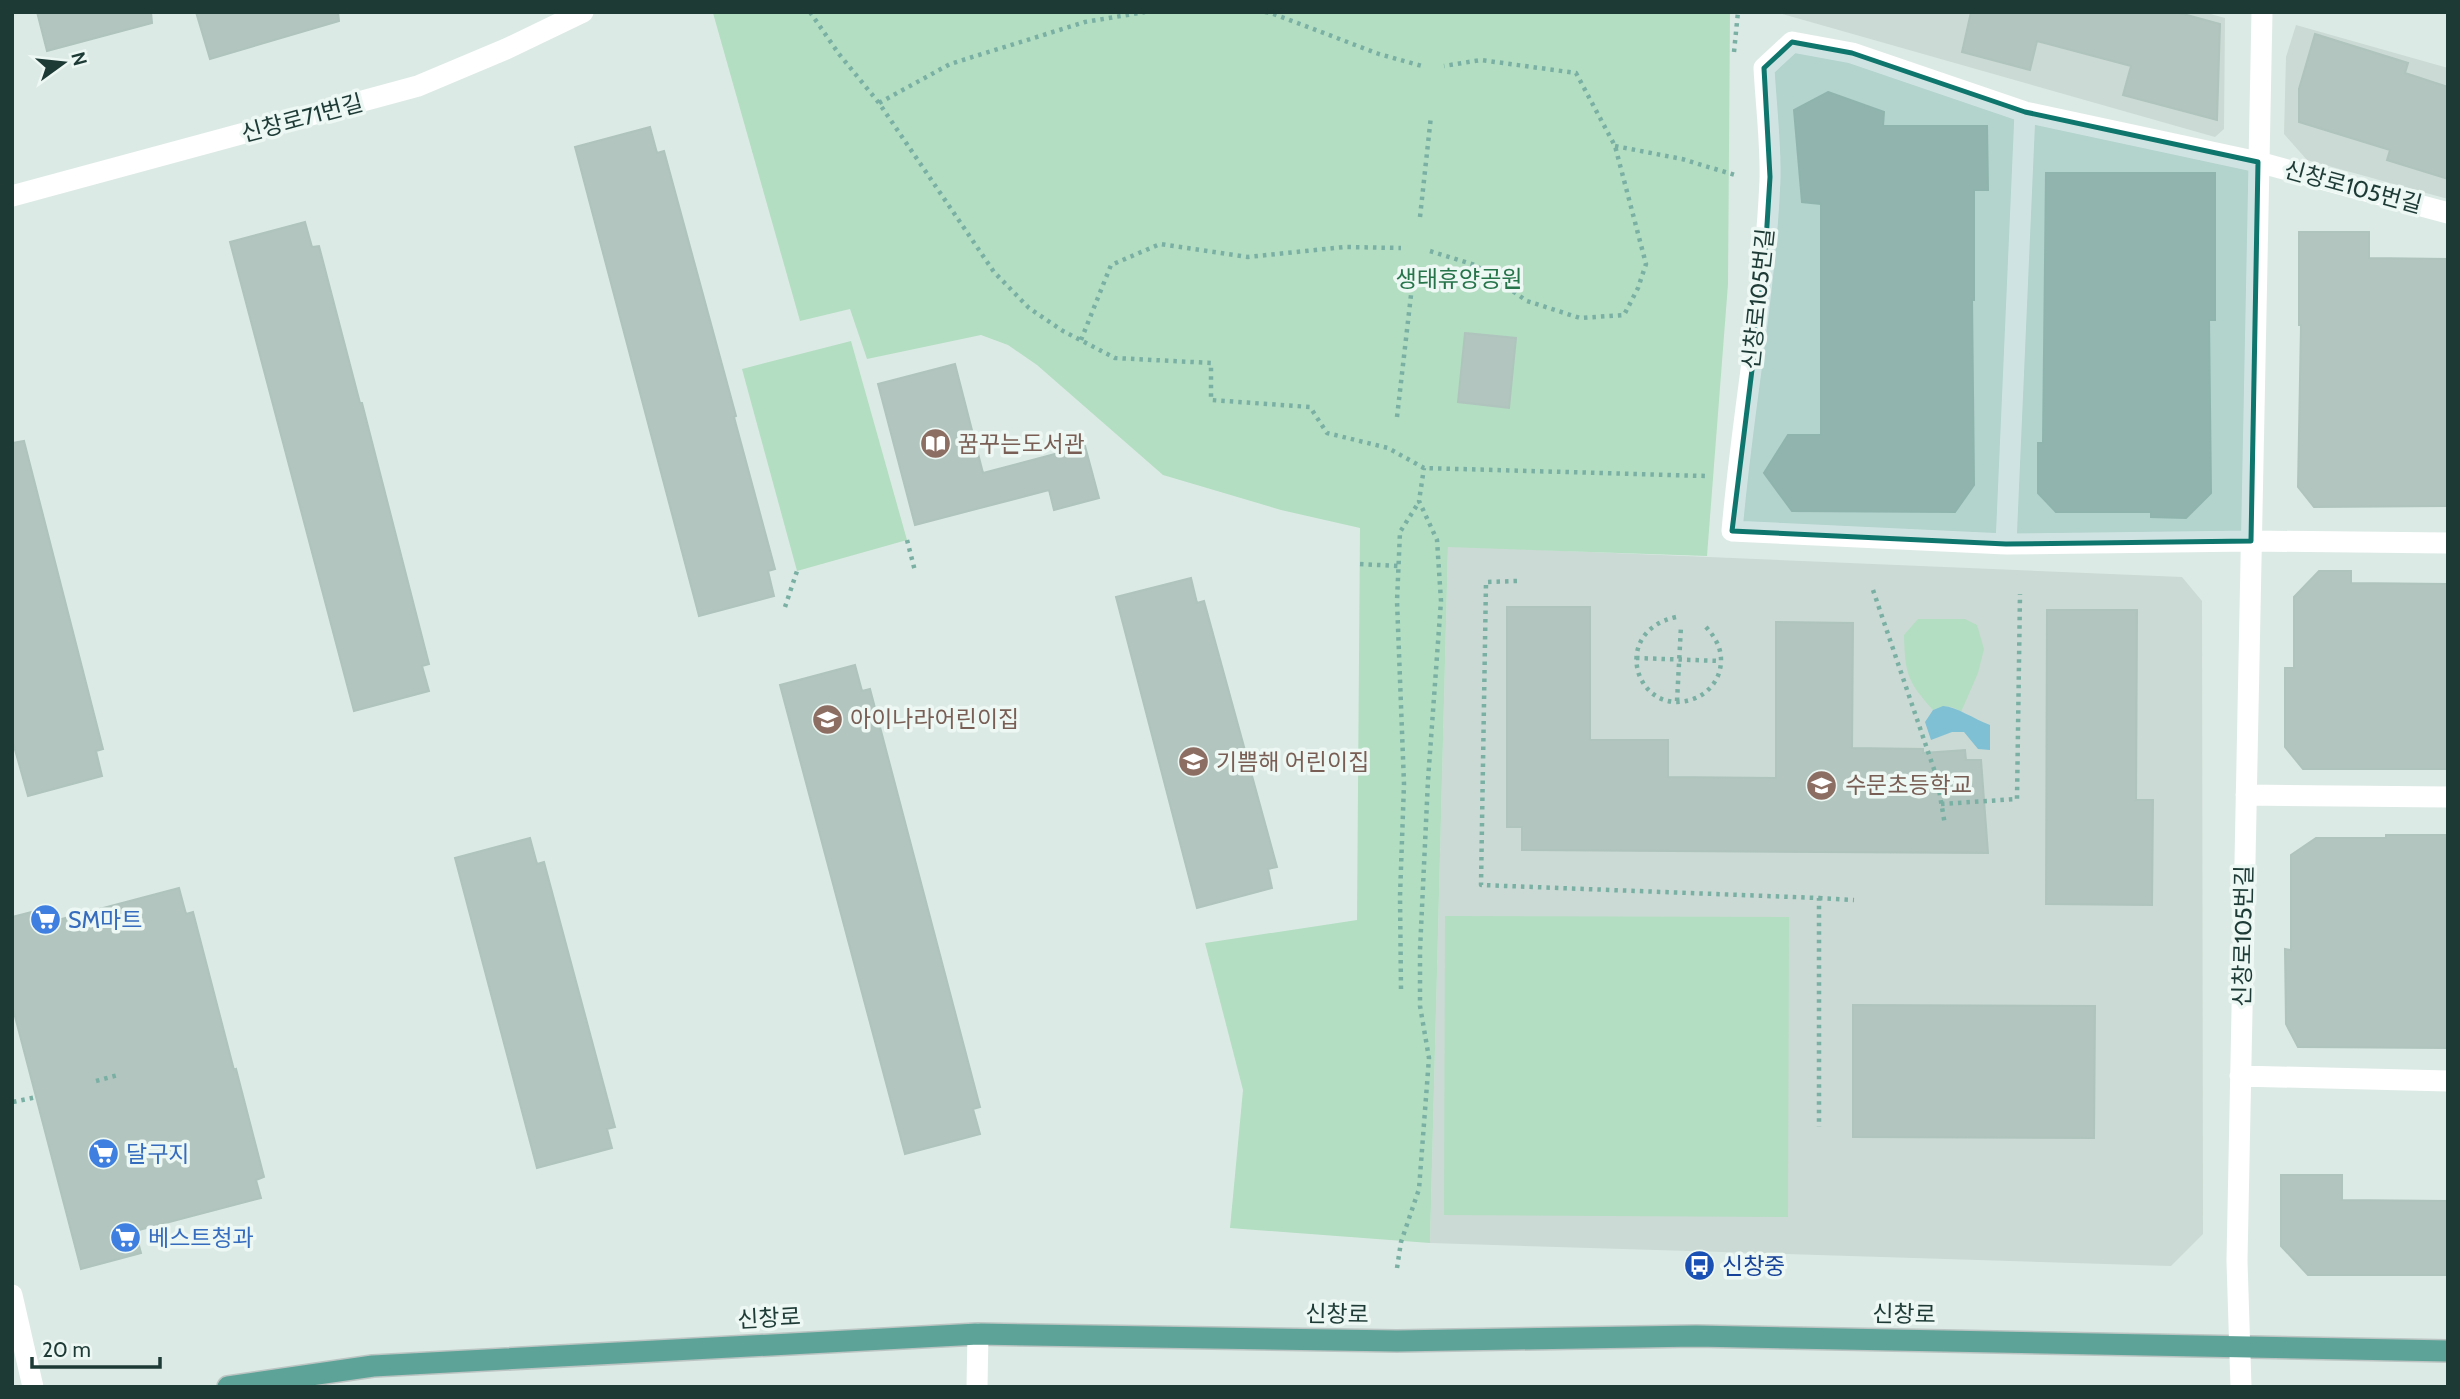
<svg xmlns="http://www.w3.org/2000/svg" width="2460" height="1399" font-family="Cabin,'Noto Sans KR',sans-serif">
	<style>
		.built { fill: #cbdad4 }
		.green { fill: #b3dec2 }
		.water { fill: #7fc0d5 }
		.building { fill: #b2c5be; stroke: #afc4bd; stroke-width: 2 }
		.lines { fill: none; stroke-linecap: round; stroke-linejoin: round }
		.major-casing { stroke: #bbc4c2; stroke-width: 24 }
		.path { stroke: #7ab0a4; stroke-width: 4.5; stroke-dasharray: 3.5 5; stroke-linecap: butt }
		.minor { stroke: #fff; stroke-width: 21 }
		.major { stroke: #5da397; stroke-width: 21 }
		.marked { fill: #0f766e; fill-opacity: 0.2; stroke: #0f766e; stroke-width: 5; stroke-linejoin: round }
		.labels { text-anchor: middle; stroke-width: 7; stroke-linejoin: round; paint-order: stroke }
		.street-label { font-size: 23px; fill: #1d3a35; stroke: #edf7f3 }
		.park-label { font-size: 23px; fill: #25744a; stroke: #edf7f3 }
		.education-label { font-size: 23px; fill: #785e54; stroke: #edf7f3; text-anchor: start }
		.shop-label { font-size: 23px; fill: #366cbe; stroke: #edf7f3; text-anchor: start }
		.transit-label { font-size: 23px; fill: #164399; stroke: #edf7f3; text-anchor: start }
	</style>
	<rect width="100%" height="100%" fill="#dceae5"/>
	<path class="built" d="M 1775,12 L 2203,12 L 2225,18 L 2224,129 L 2215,137 Z
		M 2296,25 L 2448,68 L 2448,199 L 2307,160 L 2284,134 L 2286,57 Z
		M 1448,546 L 2182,577 L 2202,601 L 2203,1234 L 2171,1266 L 1430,1243 Z"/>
	<path class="green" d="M 1730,12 L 1728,284 L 1707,556 L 1448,547 L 1430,1243 L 1230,1228 L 1243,1090 L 1205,943 L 1357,920 L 1360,528 L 1281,510 L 1163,475 L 1037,365 L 1008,345 L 981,335 L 867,359 L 850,309 L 800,321 L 713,13 Z
		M 851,341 L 907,540 L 797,571 L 742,369 Z
		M 1918,619 L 1965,619 L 1977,625 L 1984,649 L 1978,673 L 1961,712 C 1951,705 1944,705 1933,710 C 1907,681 1905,673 1904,635 Z
		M 1445,916 L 1789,917 L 1788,1217 L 1444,1215 Z"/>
	<path class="water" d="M 1943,706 C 1957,707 1974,719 1990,725 L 1990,750 L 1978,749 L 1964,732 L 1952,732 L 1931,740 L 1925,722 L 1933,710 Z"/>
	<path class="building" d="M 37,12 L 151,12 L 152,23 L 47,51 Z
		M 196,12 L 338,12 L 339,21 L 210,59 Z
		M 1971,12 L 2176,12 L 2220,24 L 2217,120 L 2123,95 L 2131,66 L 2037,41 L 2030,70 L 1962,52 Z
		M 2315,34 L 2408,63 L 2405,73 L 2448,87 L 2448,179 L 2387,160 L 2390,150 L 2299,122 L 2299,89 Z
		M 1828,92 L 1884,112 L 1883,126 L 1987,126 L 1988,190 L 1974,190 L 1974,300 L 1972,300 L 1974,485 L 1955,512 L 1792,511 L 1764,473 L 1788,435 L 1821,435 L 1821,204 L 1802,202 L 1794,110 Z
		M 650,127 L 657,153 L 664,151 L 736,416 L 734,417 L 775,569 L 768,571 L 774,596 L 699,616 L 575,147 Z
		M 2046,173 L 2215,173 L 2215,320 L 2209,320 L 2211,493 L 2186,518 L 2151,517 L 2151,512 L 2056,512 L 2038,493 L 2038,443 L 2043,443 Z
		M 305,222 L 312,247 L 319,246 L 360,403 L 362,403 L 429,664 L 422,666 L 429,691 L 354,711 L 230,242 Z
		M 2299,232 L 2369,232 L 2369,258 L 2448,259 L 2448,506 L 2314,507 L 2298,487 L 2301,325 L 2299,325 Z
		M 1465,333 L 1516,338 L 1509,408 L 1458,402 Z
		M 955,364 L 983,473 L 1085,446 L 1099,498 L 1054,510 L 1049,490 L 915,525 L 878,384 Z
		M 24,441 L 103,749 L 96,751 L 102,776 L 28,796 L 12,739 L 12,443 Z
		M 2319,571 L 2351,571 L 2351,583 L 2448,584 L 2448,769 L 2303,769 L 2285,747 L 2285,668 L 2294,668 L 2294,597 Z
		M 1191,578 L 1197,603 L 1204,601 L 1277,867 L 1268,869 L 1272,888 L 1197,908 L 1116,597 Z
		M 1507,607 L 1590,607 L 1590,740 L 1668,740 L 1668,777 L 1776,778 L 1776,622 L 1853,623 L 1852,748 L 1923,749 L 1923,753 L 1965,750 L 1966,760 L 1981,760 L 1988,853 L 1522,850 L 1522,827 L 1507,827 Z
		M 2047,610 L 2137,610 L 2136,800 L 2153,800 L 2152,905 L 2046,904 Z
		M 855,665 L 862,691 L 870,689 L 980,1107 L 973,1109 L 980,1134 L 905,1154 L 780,685 Z
		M 2386,835 L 2446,835 L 2448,1048 L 2298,1047 L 2286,1024 L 2285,949 L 2291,950 L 2291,855 L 2316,838 L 2386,838 Z
		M 530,838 L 537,864 L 544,862 L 615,1127 L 607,1129 L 612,1148 L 537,1168 L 455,858 Z
		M 179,888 L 186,914 L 193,912 L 234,1070 L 236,1069 L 264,1177 L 256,1180 L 261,1198 L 135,1231 L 141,1253 L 81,1269 L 12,1005 L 12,917 L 51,907 L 54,921 Z
		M 1853,1005 L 2095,1006 L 2094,1138 L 1853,1137 Z
		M 2281,1175 L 2342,1175 L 2342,1200 L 2448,1201 L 2448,1275 L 2308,1275 L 2281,1246 Z"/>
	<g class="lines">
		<defs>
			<path id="major" d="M 228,1387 L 373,1366 L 978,1334 L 1397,1341 L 1696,1336 L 2448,1351"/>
		</defs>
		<use href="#major" class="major-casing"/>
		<path class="path" d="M 810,12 L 839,54 L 879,103 L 994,272 L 1029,308 L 1063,331 L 1115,358 L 1211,363 L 1211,400 L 1310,407 L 1327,433 L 1388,448 L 1424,468 L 1706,476
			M 1265,12 L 1271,13 L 1379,54 L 1422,66
			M 1734,52 L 1738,12
			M 879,103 L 950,64 L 1085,22 L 1145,12
			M 1615,146 L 1682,159 L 1735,175
			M 1420,217 L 1431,116
			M 1430,251 L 1475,265 L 1527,301 L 1580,318 L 1624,315 L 1638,288 L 1646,264 L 1615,146 L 1576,73 L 1481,60 L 1444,66
			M 1081,340 L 1111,265 L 1160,244 L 1248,257 L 1344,247 L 1401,248
			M 1397,417 L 1414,269
			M 907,540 L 915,571
			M 1360,564 L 1398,566
			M 1517,581 L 1486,582 L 1481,885 L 1819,898 L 1819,1127
			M 1873,590 L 1937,778 L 1945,825
			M 785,607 L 797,571
			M 1676,617 C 1608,632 1637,719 1693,699 C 1705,695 1715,685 1719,673 C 1725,653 1717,638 1703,624
			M 1636,658 L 1721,661
			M 1677,701 L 1681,626
			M 1941,804 L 2017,799 L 2020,594
			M 1819,898 L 1854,900
			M 1401,989 L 1400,896 L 1404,784 L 1397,601 L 1400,532 L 1419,502
			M 96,1081 L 118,1075
			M 13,1102 L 37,1097
			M 1397,1268 L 1401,1242 L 1419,1189 L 1429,1058 L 1420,1006 L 1420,950 L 1428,780 L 1441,601 L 1437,540 L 1419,501 L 1424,468"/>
		<path class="minor" d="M 12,196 L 418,86 L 506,49 L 583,12
			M 2448,213 L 2258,162 L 2025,112 L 1852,53 L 1792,42 L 1764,68 C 1766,105 1771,144 1770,180 C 1765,298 1742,414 1732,531 L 2006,544 L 2251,541 L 2448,543
			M 2006,544 L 2025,112
			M 2246,795 L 2448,797
			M 2240,1076 L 2448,1081
			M 12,1295 L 33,1387
			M 977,1387 L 978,1334
			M 2241,1387 L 2237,1261 L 2262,12"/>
		<use href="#major" class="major"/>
	</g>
	<path class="marked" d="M 1792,42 L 1852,53 L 2025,112 L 2258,162 L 2251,541 L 2006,544 L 1732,531 L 1764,273 L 1770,177 L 1764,68 Z"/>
	<defs>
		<symbol id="library-disc" viewBox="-11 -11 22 22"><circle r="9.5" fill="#8d6e63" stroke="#edf7f3"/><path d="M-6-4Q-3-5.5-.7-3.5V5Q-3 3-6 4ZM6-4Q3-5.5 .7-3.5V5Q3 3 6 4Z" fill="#fff"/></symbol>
		<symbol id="school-disc" viewBox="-11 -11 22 22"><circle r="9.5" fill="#8d6e63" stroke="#edf7f3"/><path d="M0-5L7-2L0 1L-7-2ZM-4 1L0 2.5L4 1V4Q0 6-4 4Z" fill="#fff"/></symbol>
		<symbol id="supermarket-disc" viewBox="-11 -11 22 22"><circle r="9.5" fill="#3f7fe0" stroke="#edf7f3"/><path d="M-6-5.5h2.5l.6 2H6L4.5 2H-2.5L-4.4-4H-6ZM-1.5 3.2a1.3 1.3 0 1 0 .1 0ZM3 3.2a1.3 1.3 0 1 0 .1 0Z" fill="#fff"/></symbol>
		<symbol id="bus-disc" viewBox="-11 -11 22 22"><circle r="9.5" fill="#1a4fb4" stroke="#edf7f3"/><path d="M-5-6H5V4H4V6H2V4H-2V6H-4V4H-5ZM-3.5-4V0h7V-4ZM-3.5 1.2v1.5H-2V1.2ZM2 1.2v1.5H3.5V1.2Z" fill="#fff"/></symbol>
	</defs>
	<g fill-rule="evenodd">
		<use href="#library-disc" x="918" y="426" width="35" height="35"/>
		<use href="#school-disc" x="810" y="702" width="35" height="35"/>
		<use href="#school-disc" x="1176" y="744" width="35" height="35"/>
		<use href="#school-disc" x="1804" y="768" width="35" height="35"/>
		<use href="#supermarket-disc" x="28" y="902" width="35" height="35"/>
		<use href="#supermarket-disc" x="86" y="1136" width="35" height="35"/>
		<use href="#supermarket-disc" x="108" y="1220" width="35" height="35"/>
		<use href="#bus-disc" x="1682" y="1248" width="35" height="35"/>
	</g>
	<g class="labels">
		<g class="street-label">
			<text transform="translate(302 118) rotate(-15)" y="8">신창로71번길</text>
			<text transform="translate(2353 187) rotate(15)" y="8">신창로105번길</text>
			<text transform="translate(1758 299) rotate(-84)" y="8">신창로105번길</text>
			<text transform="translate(2243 936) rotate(-89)" y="8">신창로105번길</text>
			<text transform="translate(1337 1314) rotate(1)" y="8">신창로</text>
			<text transform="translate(1904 1314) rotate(1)" y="8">신창로</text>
			<text transform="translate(769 1318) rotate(-3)" y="8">신창로</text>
		</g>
		<g class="park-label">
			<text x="1459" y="287">생태휴양공원</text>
		</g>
		<g class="education-label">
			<text x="958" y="452">꿈꾸는도서관</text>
			<text x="850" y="727">아이나라어린이집</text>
			<text x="1216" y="770">기쁨해 어린이집</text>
			<text x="1845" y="793">수문초등학교</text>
		</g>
		<g class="shop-label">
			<text x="68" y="928">SM마트</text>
			<text x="126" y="1162">달구지</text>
			<text x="148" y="1246">베스트청과</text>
		</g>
		<g class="transit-label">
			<text x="1722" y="1274">신창중</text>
		</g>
	</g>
	<rect width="2460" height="1399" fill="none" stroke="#1d3a35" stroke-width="28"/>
	<g transform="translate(63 63) rotate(75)" stroke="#edf7f3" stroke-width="5" paint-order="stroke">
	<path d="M0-5L12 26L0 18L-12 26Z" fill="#1d3a35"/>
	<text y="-10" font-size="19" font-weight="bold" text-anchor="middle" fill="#1d3a35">N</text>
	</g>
	<path d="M32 1357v10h128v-10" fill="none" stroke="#1d3a35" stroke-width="3.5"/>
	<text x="42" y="1357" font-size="21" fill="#1d3a35" stroke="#edf7f3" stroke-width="5" paint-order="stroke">20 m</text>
</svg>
